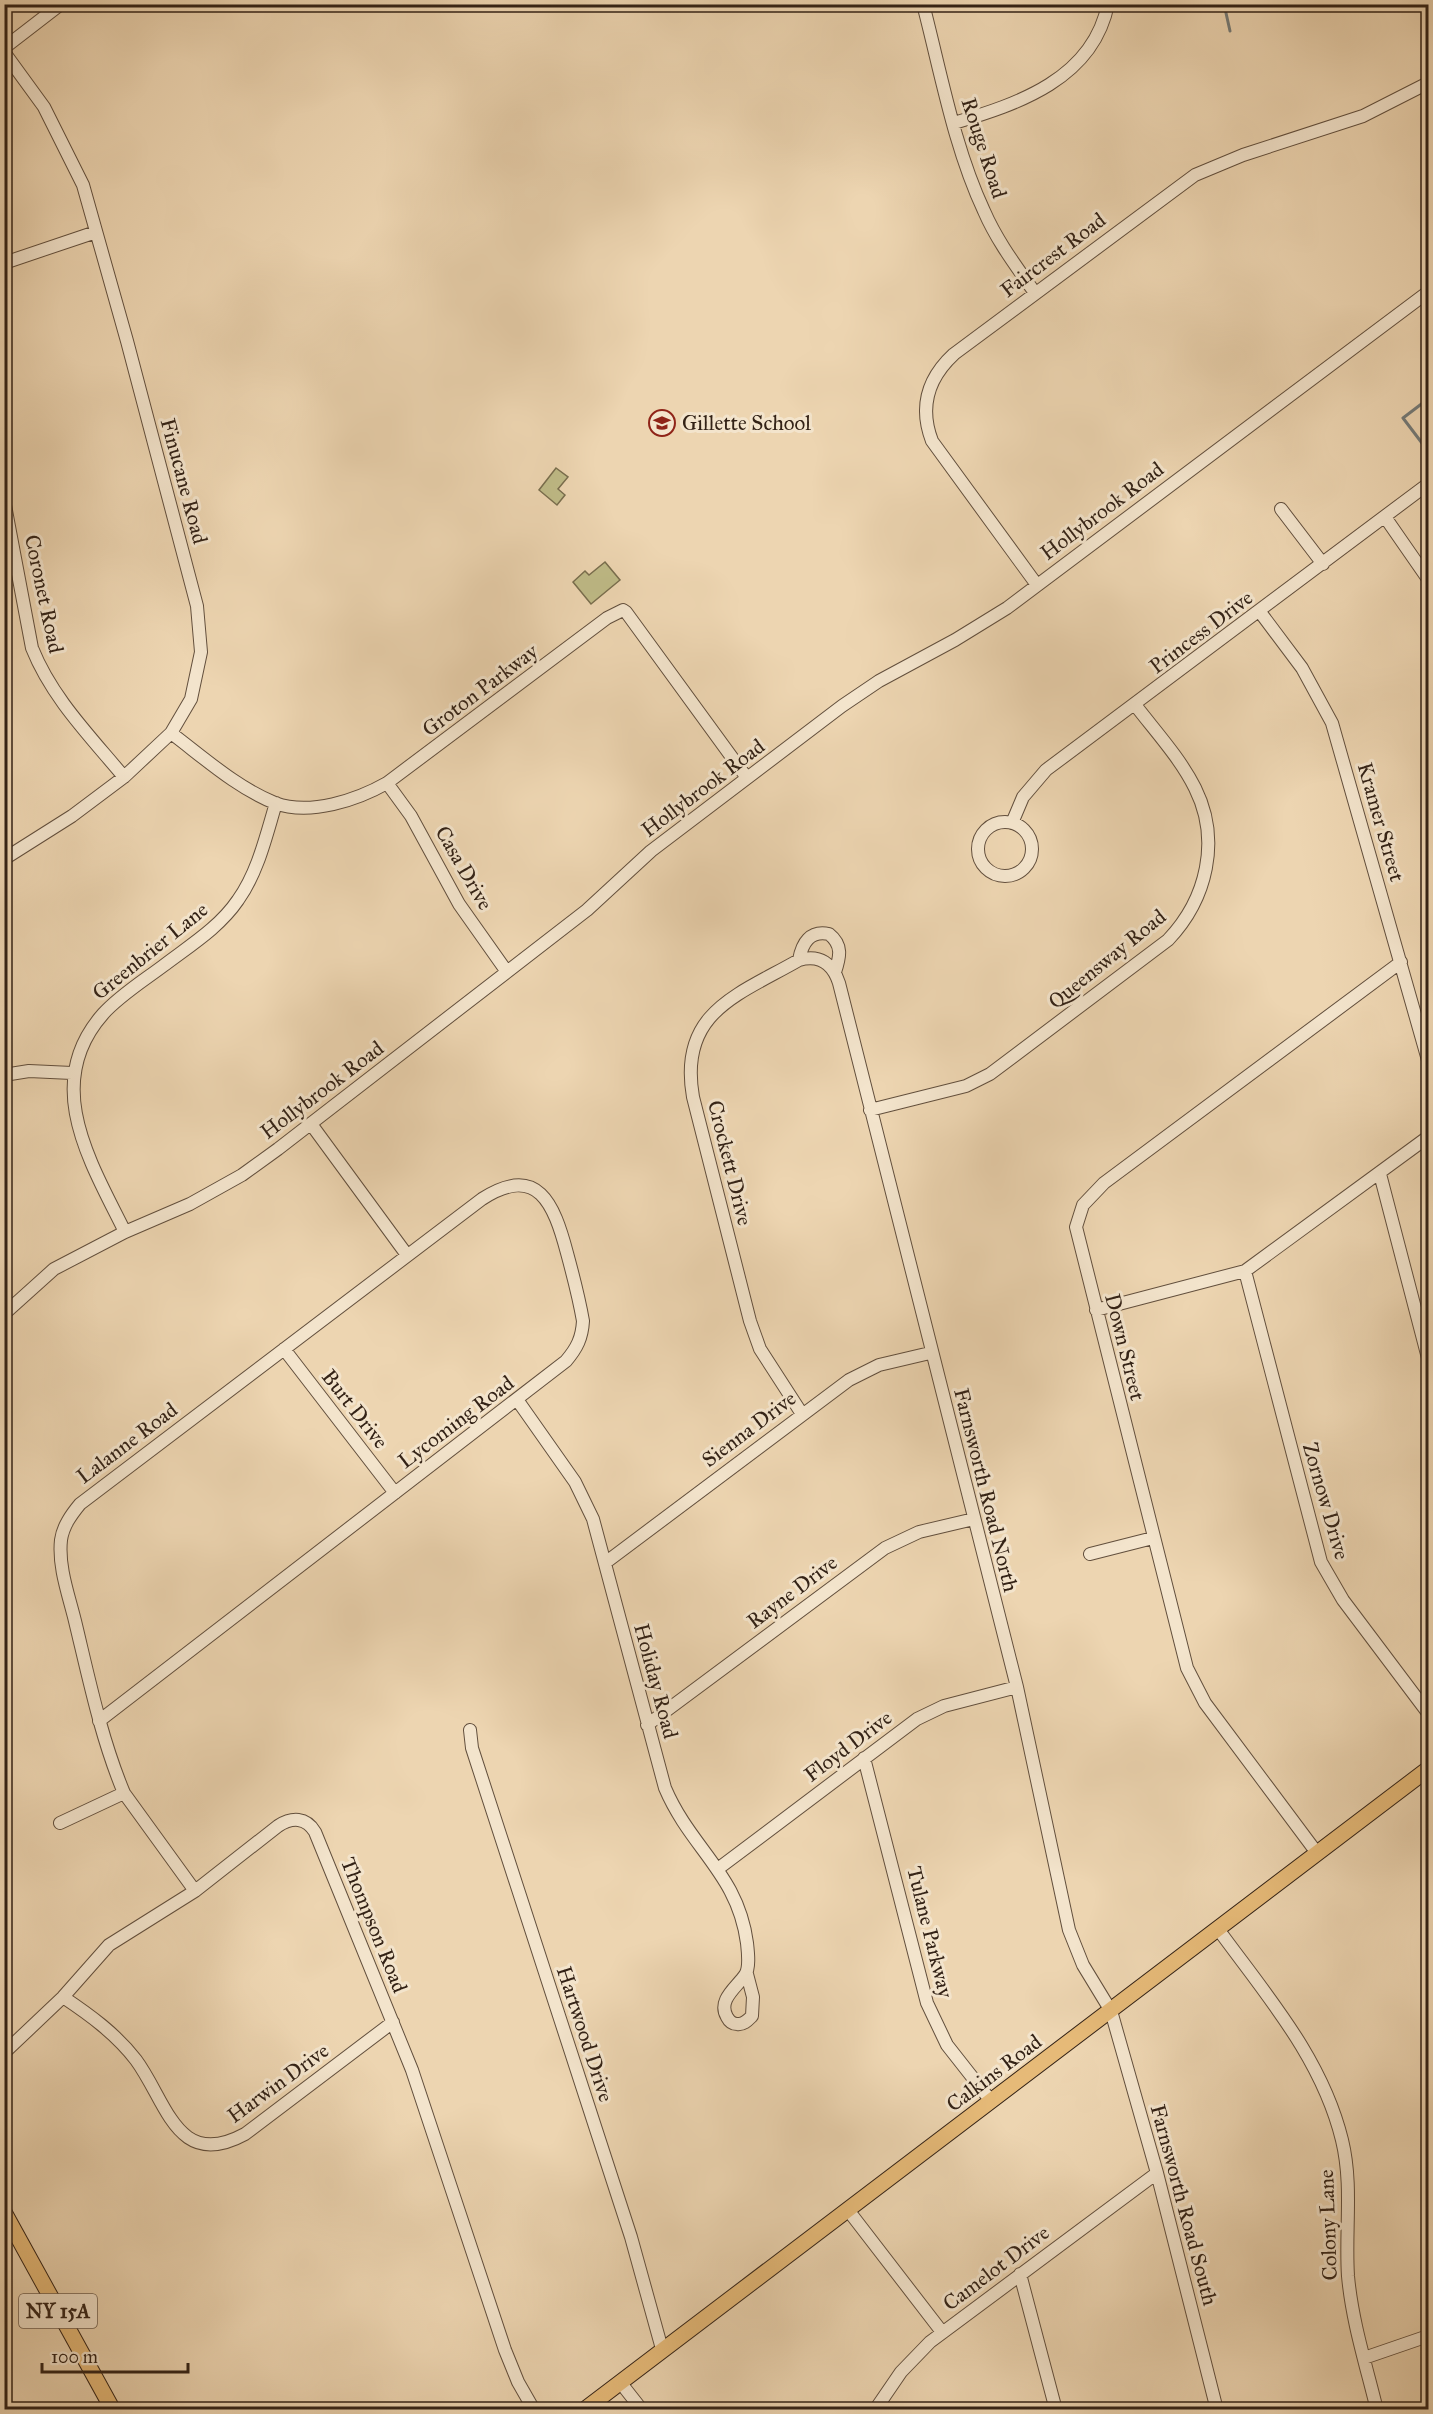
<svg xmlns="http://www.w3.org/2000/svg" width="1433" height="2414" font-family="'IM FELL Great Primer',serif">
	<style>
		.park { fill: #bfbb87; stroke: #796e4e; stroke-width: 1.5 }
		.lines { fill: none; stroke-linecap: round; stroke-linejoin: round }
		.stream { stroke: #747a77; stroke-width: 3 }
		.minor-casing { stroke: #624f3d; stroke-width: 14 }
		.major-casing { stroke: #332216; stroke-width: 17 }
		.minor { stroke: #f3e4cc; stroke-width: 12 }
		.major { stroke: #e6ba78; stroke-width: 15 }
		.labels { text-anchor: middle; stroke-width: 6; stroke-linejoin: round; paint-order: stroke }
		.shield { fill: #f3e4cc; stroke: #6d5c4d; stroke-width: 1.5 }
		.shield-label { font-size: 20px; font-weight: bold; fill: #332216 }
		.street-label { font-size: 21px; fill: #332216; stroke: #f3e4cc }
		.poi-label { font-size: 21px; fill: #332216; stroke: #f3e4cc; text-anchor: start }
	</style>
	<rect width="100%" height="100%" fill="#edd5b1"/>
	<filter id="stains"><feTurbulence type="fractalNoise" baseFrequency=".00333" numOctaves="4"/><feColorMatrix values="0 0 0 0 .2 0 0 0 0 .09 0 0 0 0 .02 0 0 0 .5 -.17"/></filter>
	<radialGradient id="worn" r=".72"><stop offset=".6" stop-color="#630" stop-opacity="0"/><stop offset="1" stop-color="#630" stop-opacity=".3"/></radialGradient>
	<path class="park" d="M 556,468 L 568,477 L 558,489 L 565,495 L 557,505 L 539,490 Z
		M 605,562 L 620,580 L 591,604 L 573,582 L 585,571 L 589,575 Z"/>
	<g class="lines">
		<path class="stream" d="M 1224,4 L 1230,31
			M 1428,399 L 1403,418 L 1428,451"/>
		<defs>
			<path id="minor" d="M 923,4 C 941,73 954,147 984,211 C 997,241 1016,266 1035,293
				M 4,48 L 61,4
				M 4,52 L 44,107 L 83,185 L 127,341 L 197,606 L 201,652 L 191,699 L 171,733 L 124,777 L 72,816 L 4,859
				M 954,123 C 1018,104 1093,79 1108,4
				M 4,263 L 96,232
				M 4,500 L 32,648 C 52,698 90,736 124,777
				M 1281,509 L 1323,564
				M 1385,517 L 1428,579
				M 1037,585 L 932,441 C 919,407 928,378 954,354 L 1195,175 L 1243,155 L 1363,116 L 1428,83
				M 1260,612 L 1302,668 L 1332,723 L 1428,1060
				M 171,733 C 203,757 237,788 275,803 C 310,816 357,800 387,783 L 607,618 L 623,610 L 626,612 L 747,778
				M 387,783 L 411,816 L 459,904 L 507,972
				M978 849a27 27 0 1 1 54 0a27 27 0 1 1-54 0Z
				M 1012,823 L 1023,797 L 1046,770 L 1428,484
				M 799,960 C 802,943 810,930 829,934 C 843,945 840,957 835,972
				M 4,1075 L 29,1071 L 72,1073
				M 870,1110 L 966,1086 L 990,1074 L 1168,940 C 1207,899 1221,840 1195,788 C 1180,758 1156,732 1136,706
				M 311,1124 L 407,1255
				M 1380,1174 L 1428,1358
				M 125,1232 C 91,1163 41,1084 103,1014 C 119,996 143,981 163,966 C 189,946 219,928 238,900 C 258,872 266,836 276,803
				M 1245,1271 L 1321,1562 L 1343,1600 L 1428,1713
				M 1096,1310 L 1245,1271 L 1428,1137
				M 4,1314 L 54,1269 L 125,1232 L 190,1204 L 242,1175 L 278,1149 L 587,910 L 651,851 L 842,706 L 879,681 L 955,640 L 1007,608 L 1428,292
				M 284,1349 L 395,1493
				M 518,1401 L 575,1482 L 593,1519 L 665,1788 C 691,1849 738,1874 747,1943 C 748,1952 750,1968 745,1975 C 737,1987 717,2000 727,2017 C 729,2021 732,2024 737,2024 C 744,2025 748,2020 752,2016 L 753,1997 L 747,1974
				M 802,1414 L 760,1349 L 750,1321 L 693,1097 C 678,1012 738,995 799,960 C 820,954 833,964 839,983 L 1017,1687 L 1069,1930 L 1083,1965 L 1111,2011 L 1157,2173 L 1217,2410
				M 1090,1554 L 1153,1538
				M 605,1563 L 849,1380 L 879,1365 L 930,1353
				M 99,1721 L 566,1361 C 577,1348 582,1338 583,1321 C 579,1298 573,1275 567,1253 C 554,1204 538,1163 482,1199 L 80,1504 C 71,1515 63,1526 61,1540 C 58,1567 69,1596 75,1621 C 89,1679 101,1738 124,1793 L 195,1891
				M 647,1725 L 885,1548 L 919,1532 L 974,1519
				M 470,1730 L 472,1748 L 631,2237 L 662,2349
				M 864,1758 L 927,2003 L 947,2045 L 991,2101
				M 60,1823 L 124,1793
				M 1317,1853 L 1205,1703 L 1187,1668 L 1076,1227 L 1083,1205 L 1104,1183 L 1401,962
				M 719,1868 L 917,1719 L 944,1706 L 1017,1687
				M 1218,1929 C 1266,1995 1322,2058 1342,2140 C 1353,2185 1345,2230 1348,2276 C 1352,2321 1366,2365 1377,2410
				M 63,1997 C 90,2015 116,2034 136,2060 C 167,2102 177,2171 245,2134 L 393,2022
				M 4,2053 L 63,1997 L 109,1945 L 195,1891 L 278,1826 C 292,1817 306,1817 315,1832 L 412,2070 L 505,2350 L 518,2382 L 534,2410
				M 848,2210 L 942,2332
				M 1020,2274 L 1056,2410
				M 1364,2358 L 1428,2336
				M 620,2382 L 642,2410
				M 875,2410 L 901,2372 L 930,2342 L 1157,2173"/>
			<path id="major" d="M 4,2212 L 113,2410
				M 584,2410 L 1428,1769"/>
		</defs>
		<use href="#minor" class="minor-casing"/>
		<use href="#major" class="major-casing"/>
		<use href="#minor" class="minor"/>
		<use href="#major" class="major"/>
	</g>
	<defs>
		<symbol id="school-ring" viewBox="-11 -11 22 22"><circle r="9.5" fill="#f3e4cc" stroke="#8f2418" stroke-width="1.5"/><path d="M0-5L7-2L0 1L-7-2ZM-4 1L0 2.5L4 1V4Q0 6-4 4Z" fill="#8f2418"/></symbol>
	</defs>
	<g fill-rule="evenodd">
		<use href="#school-ring" x="647" y="408" width="30" height="30"/>
	</g>
	<g class="labels">
		<rect class="shield" x="19" y="2294" width="78" height="34" rx="4.5"/>
		<g class="shield-label">
			<text x="58" y="2318">NY 15A</text>
		</g>
		<g class="street-label">
			<text transform="translate(984 148) rotate(72)" y="7">Rouge Road</text>
			<text transform="translate(1053 255) rotate(-37)" y="7">Faircrest Road</text>
			<text transform="translate(184 481) rotate(75)" y="7">Finucane Road</text>
			<text transform="translate(1102 511) rotate(-37)" y="7">Hollybrook Road</text>
			<text transform="translate(44 594) rotate(78)" y="7">Coronet Road</text>
			<text transform="translate(1201 632) rotate(-37)" y="7">Princess Drive</text>
			<text transform="translate(480 690) rotate(-37)" y="7">Groton Parkway</text>
			<text transform="translate(703 788) rotate(-37)" y="7">Hollybrook Road</text>
			<text transform="translate(1381 822) rotate(74)" y="7">Kramer Street</text>
			<text transform="translate(464 868) rotate(60)" y="7">Casa Drive</text>
			<text transform="translate(150 951) rotate(-39)" y="7">Greenbrier Lane</text>
			<text transform="translate(1107 959) rotate(-39)" y="7">Queensway Road</text>
			<text transform="translate(322 1090) rotate(-37)" y="7">Hollybrook Road</text>
			<text transform="translate(730 1163) rotate(76)" y="7">Crockett Drive</text>
			<text transform="translate(1125 1347) rotate(76)" y="7">Down Street</text>
			<text transform="translate(355 1409) rotate(52)" y="7">Burt Drive</text>
			<text transform="translate(456 1422) rotate(-37)" y="7">Lycoming Road</text>
			<text transform="translate(749 1429) rotate(-37)" y="7">Sienna Drive</text>
			<text transform="translate(127 1443) rotate(-37)" y="7">Lalanne Road</text>
			<text transform="translate(986 1490) rotate(76)" y="7">Farnsworth Road North</text>
			<text transform="translate(1326 1501) rotate(74)" y="7">Zornow Drive</text>
			<text transform="translate(792 1592) rotate(-37)" y="7">Rayne Drive</text>
			<text transform="translate(656 1681) rotate(75)" y="7">Holiday Road</text>
			<text transform="translate(848 1746) rotate(-37)" y="7">Floyd Drive</text>
			<text transform="translate(374 1925) rotate(68)" y="7">Thompson Road</text>
			<text transform="translate(930 1932) rotate(76)" y="7">Tulane Parkway</text>
			<text transform="translate(585 2034) rotate(72)" y="7">Hartwood Drive</text>
			<text transform="translate(994 2073) rotate(-37)" y="7">Calkins Road</text>
			<text transform="translate(278 2083) rotate(-36)" y="7">Harwin Drive</text>
			<text transform="translate(1184 2205) rotate(75)" y="7">Farnsworth Road South</text>
			<text transform="translate(1328 2225) rotate(-92)" y="7">Colony Lane</text>
			<text transform="translate(996 2268) rotate(-37)" y="7">Camelot Drive</text>
		</g>
		<g class="poi-label">
			<text x="682" y="430">Gillette School</text>
		</g>
	</g>
	<rect width="1433" height="2414" fill="none" stroke="#edd5b1" stroke-width="24"/>
	<rect x="6" y="6" width="1421" height="2402" fill="none" stroke="#332216" stroke-width="3"/>
	<rect x="12" y="12" width="1409" height="2390" fill="none" stroke="#332216" stroke-width="1.5"/>
	<path d="M42 2363v9h146v-9" fill="none" stroke="#332216" stroke-width="3"/>
	<text x="51" y="2363" font-size="18" fill="#332216" stroke="#f3e4cc" stroke-width="4.5" paint-order="stroke">100 m</text>
	<rect width="100%" height="100%" filter="url(#stains)"/>
	<rect width="100%" height="100%" fill="url(#worn)"/>
</svg>
